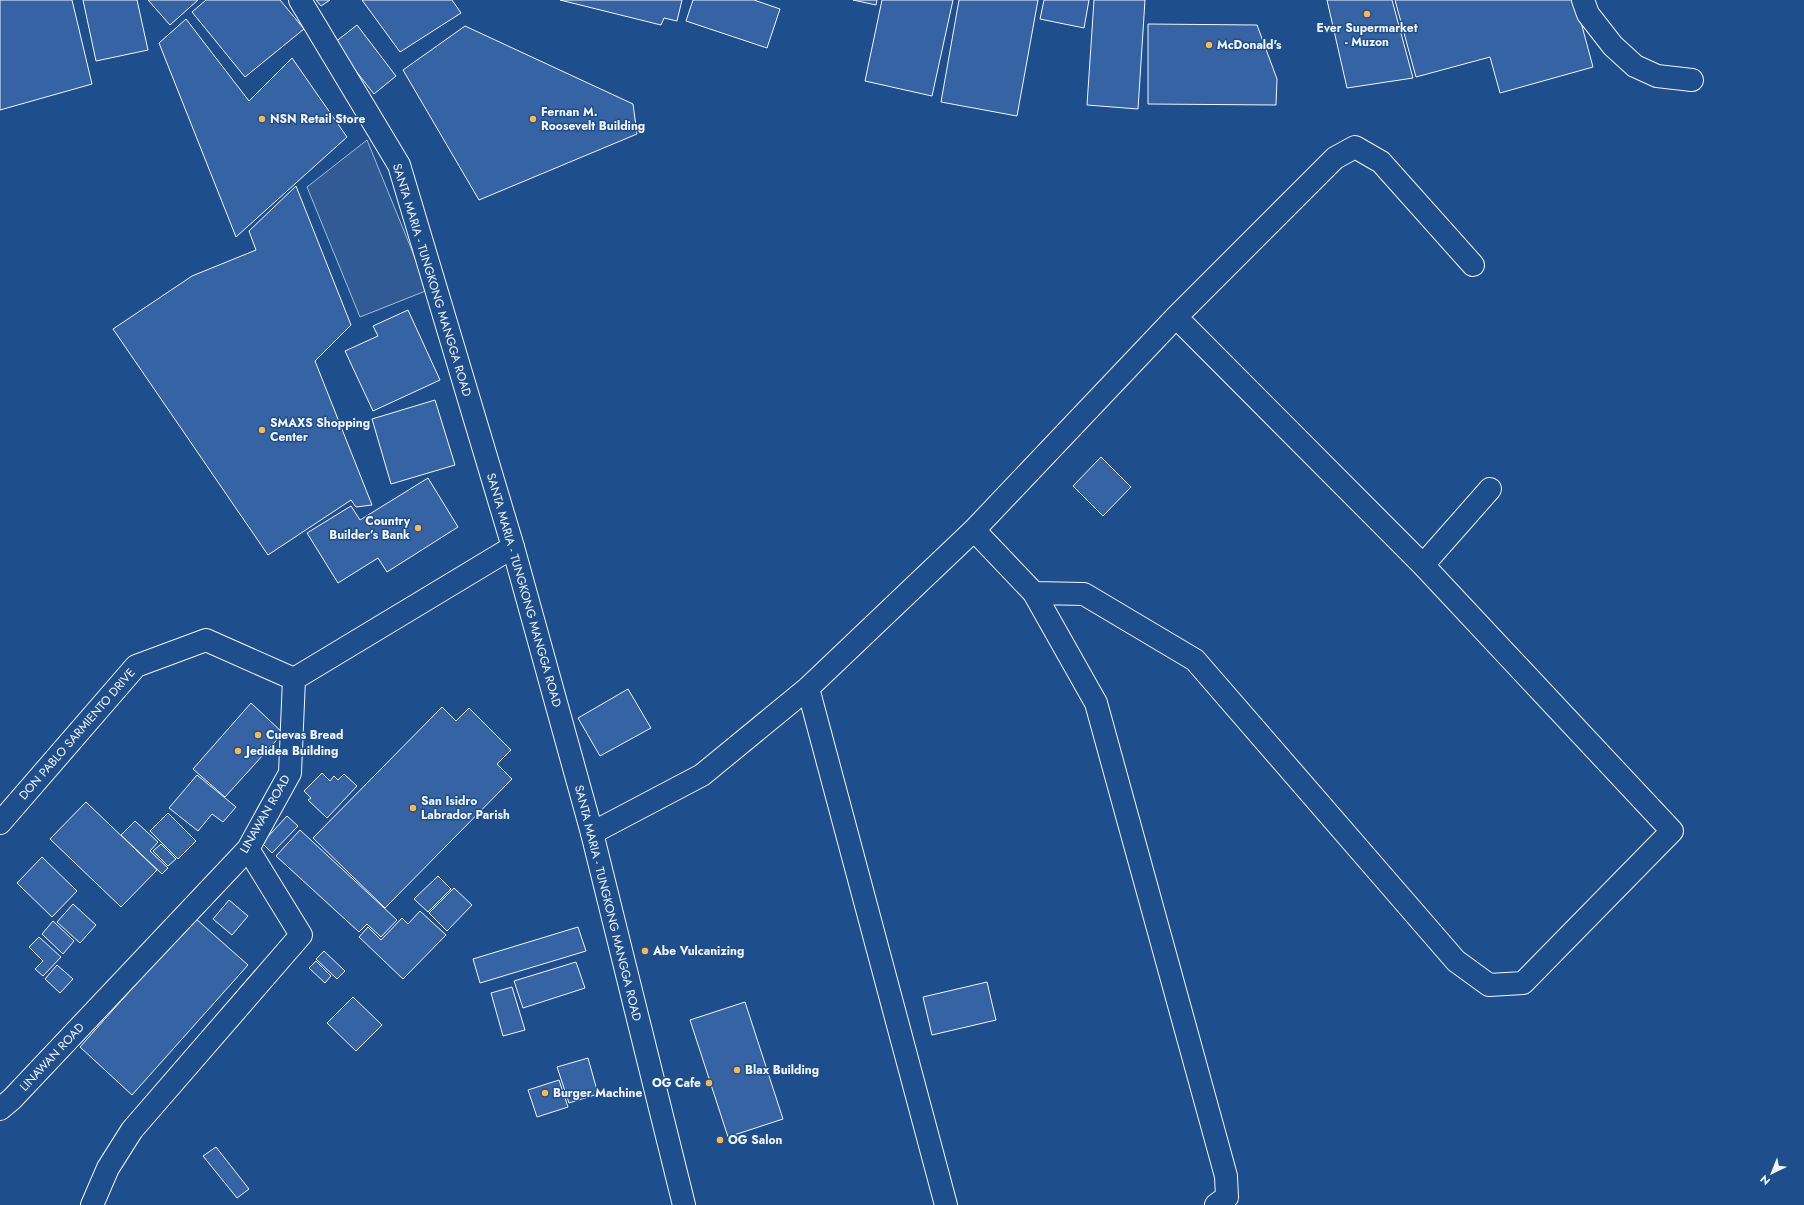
<svg xmlns="http://www.w3.org/2000/svg" width="1804" height="1205" font-family="Jost,sans-serif">
	<style>
		.parking { fill: #305b95; stroke: #a8bbd7 }
		.building { fill: #3563a3; stroke: #f2f6ff }
		.lines { fill: none; stroke-linecap: round; stroke-linejoin: round }
		.minor-casing { stroke: #f2f6ff; stroke-width: 24 }
		.major-casing { stroke: #f2f6ff; stroke-width: 24 }
		.minor { stroke: #1f4e8c; stroke-width: 22 }
		.major { stroke: #1f4e8c; stroke-width: 22 }
		.poi-dot { fill: #ffb74d; stroke: #1f4e8c; stroke-width: 1.5 }
		.labels { text-anchor: middle; stroke-width: 3; stroke-linejoin: round; paint-order: stroke }
		.poi-label { font-size: 12px; font-weight: bold; fill: #f2f6ff; stroke: #1f4e8c; text-anchor: start }
		.street-label { font-size: 12px; fill: #f2f6ff; stroke: #1f4e8c }
	</style>
	<rect width="100%" height="100%" fill="#1f4e8c"/>
	<path class="parking" d="M 367,140 L 428,290 L 360,317 L 307,187 Z"/>
	<path class="building" d="M 0,0 L 72,0 L 92,84 L 0,110 Z
		M 83,0 L 137,0 L 148,50 L 96,61 Z
		M 148,0 L 198,0 L 170,25 Z
		M 206,0 L 280,0 L 304,29 L 245,77 L 192,12 Z
		M 316,0 L 330,0 L 321,6 Z
		M 362,0 L 452,0 L 461,13 L 400,52 Z
		M 560,0 L 682,0 L 677,21 L 664,18 L 661,25 Z
		M 693,0 L 754,0 L 780,9 L 767,48 L 686,21 Z
		M 853,0 L 877,0 L 876,5 Z
		M 882,0 L 953,0 L 932,96 L 865,81 Z
		M 959,0 L 1038,0 L 1017,116 L 941,102 Z
		M 1044,0 L 1089,0 L 1084,28 L 1040,19 Z
		M 1094,0 L 1145,0 L 1138,109 L 1087,105 Z
		M 1327,0 L 1392,0 L 1413,78 L 1347,88 Z
		M 1395,0 L 1575,0 L 1593,67 L 1500,93 L 1490,57 L 1416,77 Z
		M 186,19 L 249,101 L 292,58 L 347,137 L 236,237 L 159,43 Z
		M 1148,24 L 1257,25 L 1277,79 L 1276,105 L 1148,104 Z
		M 357,25 L 396,76 L 374,94 L 334,43 Z
		M 465,26 L 633,104 L 637,134 L 479,200 L 403,70 Z
		M 296,186 L 351,325 L 315,361 L 372,505 L 356,507 L 351,500 L 268,555 L 113,329 L 192,276 L 256,250 L 249,231 Z
		M 408,310 L 440,380 L 373,411 L 345,351 L 378,336 L 373,326 Z
		M 435,400 L 455,465 L 391,484 L 372,419 Z
		M 1101,457 L 1131,487 L 1103,516 L 1073,486 Z
		M 428,478 L 458,527 L 387,572 L 378,558 L 338,583 L 307,533 L 351,506 L 360,520 Z
		M 628,689 L 651,728 L 600,756 L 578,718 Z
		M 251,703 L 283,733 L 225,797 L 193,769 Z
		M 442,707 L 456,721 L 469,708 L 511,750 L 497,764 L 512,779 L 385,908 L 313,838 Z
		M 322,773 L 330,781 L 334,776 L 338,780 L 344,774 L 357,786 L 327,818 L 308,800 L 311,798 L 304,791 Z
		M 197,775 L 236,807 L 223,822 L 212,814 L 198,831 L 169,808 Z
		M 86,802 L 157,870 L 121,907 L 50,839 Z
		M 168,813 L 196,841 L 178,859 L 150,831 Z
		M 287,816 L 298,826 L 272,853 L 262,843 Z
		M 135,821 L 158,842 L 150,851 L 168,868 L 162,874 L 121,835 Z
		M 300,830 L 397,920 L 381,937 L 367,924 L 359,932 L 276,856 Z
		M 161,844 L 176,859 L 168,866 L 153,851 Z
		M 42,857 L 77,891 L 52,917 L 17,883 Z
		M 438,876 L 451,889 L 428,912 L 414,899 Z
		M 454,888 L 472,905 L 447,931 L 429,913 Z
		M 229,900 L 248,916 L 232,935 L 213,919 Z
		M 73,904 L 96,925 L 80,943 L 57,922 Z
		M 420,911 L 446,935 L 403,979 L 359,937 L 368,927 L 381,940 L 402,918 L 408,924 Z
		M 195,918 L 248,965 L 132,1095 L 80,1047 Z
		M 53,921 L 74,941 L 63,954 L 42,934 Z
		M 578,927 L 586,951 L 480,983 L 473,959 Z
		M 39,937 L 61,957 L 43,976 L 35,969 L 43,961 L 29,947 Z
		M 324,951 L 345,971 L 337,979 L 316,959 Z
		M 316,961 L 331,976 L 325,983 L 309,968 Z
		M 576,962 L 585,988 L 523,1008 L 514,981 Z
		M 57,965 L 73,979 L 60,993 L 45,979 Z
		M 987,982 L 996,1020 L 932,1035 L 923,997 Z
		M 512,987 L 525,1030 L 503,1036 L 491,993 Z
		M 353,997 L 382,1025 L 356,1051 L 327,1023 Z
		M 745,1002 L 783,1119 L 728,1137 L 690,1020 Z
		M 588,1058 L 598,1094 L 569,1103 L 557,1067 Z
		M 559,1080 L 568,1107 L 537,1117 L 528,1090 Z
		M 216,1147 L 249,1189 L 237,1198 L 203,1156 Z"/>
	<g class="lines">
		<defs>
			<path id="minor" d="M 1583,0 L 1588,14 L 1613,46 L 1635,66 L 1657,76 L 1692,80
				M 974,530 L 1034,593 L 1096,703 L 1226,1176 L 1227,1197 L 1216,1205
				M 1423,565 L 1490,489
				M 1034,593 L 1084,594 L 1195,660 L 1456,961 L 1489,985 L 1523,983 L 1672,831 L 1423,565 L 1176,317
				M 808,688 L 946,1205
				M 0,823 L 136,666 L 206,640 L 294,679
				M 592,833 L 702,775 L 808,688 L 974,530 L 1176,317 L 1335,158 L 1355,147 L 1381,162 L 1473,265
				M 0,1109 L 12,1099 L 248,849 L 290,773 L 294,679 L 513,547
				M 92,1205 L 108,1168 L 132,1130 L 301,935 L 248,849"/>
			<path id="major" d="M 300,0 L 399,165 L 513,547 L 592,833 L 684,1205"/>
		</defs>
		<use href="#minor" class="minor-casing"/>
		<use href="#major" class="major-casing"/>
		<use href="#minor" class="minor"/>
		<use href="#major" class="major"/>
	</g>
	<g class="poi-dot">
		<circle cx="1367" cy="14" r="4"/>
		<circle cx="1209" cy="45" r="4"/>
		<circle cx="262" cy="119" r="4"/>
		<circle cx="533" cy="119" r="4"/>
		<circle cx="262" cy="430" r="4"/>
		<circle cx="418" cy="528" r="4"/>
		<circle cx="258" cy="735" r="4"/>
		<circle cx="238" cy="751" r="4"/>
		<circle cx="413" cy="808" r="4"/>
		<circle cx="645" cy="951" r="4"/>
		<circle cx="737" cy="1070" r="4"/>
		<circle cx="709" cy="1083" r="4"/>
		<circle cx="545" cy="1093" r="4"/>
		<circle cx="720" cy="1140" r="4"/>
	</g>
	<g class="labels">
		<g class="poi-label">
			<text x="1367" y="32" text-anchor="middle">Ever Supermarket<tspan x="1367" dy="14">- Muzon</tspan></text>
			<text x="1217" y="49">McDonald's</text>
			<text x="541" y="116">Fernan M.<tspan x="541" dy="14">Roosevelt Building</tspan></text>
			<text x="270" y="123">NSN Retail Store</text>
			<text x="270" y="427">SMAXS Shopping<tspan x="270" dy="14">Center</tspan></text>
			<text x="410" y="525" text-anchor="end">Country<tspan x="410" dy="14">Builder’s Bank</tspan></text>
			<text x="266" y="739">Cuevas Bread</text>
			<text x="246" y="755">Jedidea Building</text>
			<text x="421" y="805">San Isidro<tspan x="421" dy="14">Labrador Parish</tspan></text>
			<text x="653" y="955">Abe Vulcanizing</text>
			<text x="745" y="1074">Blax Building</text>
			<text x="701" y="1087" text-anchor="end">OG Cafe</text>
			<text x="553" y="1097">Burger Machine</text>
			<text x="728" y="1144">OG Salon</text>
		</g>
		<g class="street-label">
			<text transform="translate(432 280) rotate(73)" y="4">SANTA MARIA - TUNGKONG MANGGA ROAD</text>
			<text transform="translate(524 590) rotate(74)" y="4">SANTA MARIA - TUNGKONG MANGGA ROAD</text>
			<text transform="translate(77 734) rotate(-49)" y="4">DON PABLO SARMIENTO DRIVE</text>
			<text transform="translate(265 814) rotate(-60)" y="4">LINAWAN ROAD</text>
			<text transform="translate(608 903) rotate(76)" y="4">SANTA MARIA - TUNGKONG MANGGA ROAD</text>
			<text transform="translate(52 1057) rotate(-47)" y="4">LINAWAN ROAD</text>
		</g>
	</g>
	<g transform="translate(1772 1173) rotate(223)" stroke="#1f4e8c" stroke-width="3" paint-order="stroke">
	<path d="M0-3L7 15L0 10L-7 15Z" fill="#f2f6ff"/>
	<text y="-6" font-size="11" font-weight="bold" text-anchor="middle" fill="#f2f6ff">N</text>
	</g>
</svg>
